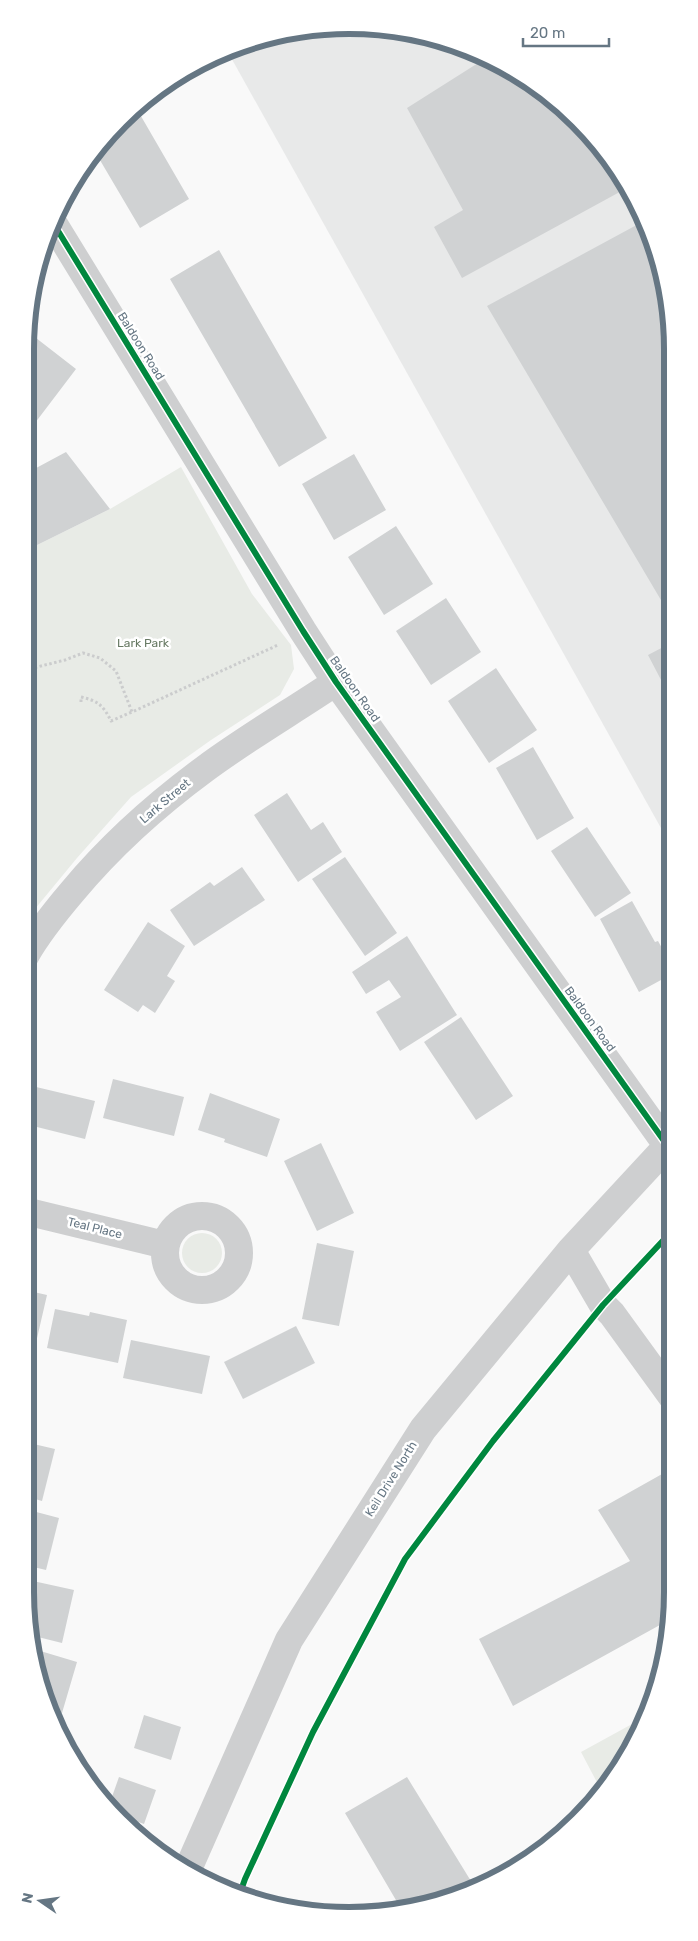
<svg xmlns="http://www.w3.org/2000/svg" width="698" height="1941" font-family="Rubik,sans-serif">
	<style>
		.built { fill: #e8e9e9 }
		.green { fill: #e8ebe6 }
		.building { fill: #d0d2d3 }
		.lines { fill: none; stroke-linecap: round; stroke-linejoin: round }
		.path { stroke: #cbcccd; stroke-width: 3; stroke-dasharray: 2.5 2.5; stroke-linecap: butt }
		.minor { stroke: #cecfd0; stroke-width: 28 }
		.cycleway-casing { stroke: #fff; stroke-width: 9 }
		.cycleway { stroke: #00873e; stroke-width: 6 }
		.labels { text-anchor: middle; stroke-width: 5; stroke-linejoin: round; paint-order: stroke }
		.street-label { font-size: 12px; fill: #657683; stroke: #fff }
		.park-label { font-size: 12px; fill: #687a64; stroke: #fff }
		.rim { fill: none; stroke: #657683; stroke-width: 6 }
	</style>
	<rect width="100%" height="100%" fill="#f9f9f9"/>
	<path class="built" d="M 306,28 L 433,36 L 511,69 L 592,135 L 640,206 L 670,306 L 671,846 L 229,54 Z"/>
	<path class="green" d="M 181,467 L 252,594 L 291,645 L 294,669 L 280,695 L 211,740 L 131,797 L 77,858 L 25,921 L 25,551 L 110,509 Z
		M182 1253a20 20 0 1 1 40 0a20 20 0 1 1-40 0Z
		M 643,1718 L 618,1772 L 601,1790 L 581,1752 Z"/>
	<path class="building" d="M 486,58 L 511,69 L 592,135 L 627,188 L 462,278 L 434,227 L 463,210 L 407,108 Z
		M 138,111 L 189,199 L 140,228 L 94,150 Z
		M 644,221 L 670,306 L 671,617 L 487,306 Z
		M 219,250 L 327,438 L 279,467 L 170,279 Z
		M 27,331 L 76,369 L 35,423 L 25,415 L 25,349 Z
		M 66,452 L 110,509 L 25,551 L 25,474 Z
		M 354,454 L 386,510 L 334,540 L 302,484 Z
		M 396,526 L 433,584 L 384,615 L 348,557 Z
		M 446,598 L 481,652 L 431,685 L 396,631 Z
		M 671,643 L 671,699 L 648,655 Z
		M 496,668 L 537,730 L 489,763 L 448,701 Z
		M 533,747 L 574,818 L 537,840 L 496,768 Z
		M 287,793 L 311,830 L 323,822 L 342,852 L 298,882 L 254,815 Z
		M 587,827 L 631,893 L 595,917 L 551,851 Z
		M 345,857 L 397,933 L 365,956 L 312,879 Z
		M 242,867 L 265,900 L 194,946 L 170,910 L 210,882 L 214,886 Z
		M 632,901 L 655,942 L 658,941 L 672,966 L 672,974 L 639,992 L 600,919 Z
		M 148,922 L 185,946 L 167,976 L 175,981 L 155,1013 L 143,1005 L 138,1012 L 104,990 Z
		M 407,936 L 457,1015 L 400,1051 L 376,1012 L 401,997 L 389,980 L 366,994 L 352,972 Z
		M 461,1017 L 513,1096 L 476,1120 L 424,1042 Z
		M 113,1079 L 184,1097 L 174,1136 L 103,1118 Z
		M 32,1086 L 95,1101 L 85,1139 L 25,1124 L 25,1114 Z
		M 210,1093 L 280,1119 L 267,1157 L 224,1142 L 225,1139 L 198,1130 Z
		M 321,1143 L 354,1213 L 317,1231 L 284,1161 Z
		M 317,1243 L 354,1251 L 339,1326 L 302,1319 Z
		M 25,1290 L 47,1295 L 32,1360 L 25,1359 Z
		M 55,1309 L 89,1316 L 90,1312 L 127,1320 L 118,1363 L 47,1348 Z
		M 296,1326 L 315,1363 L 243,1399 L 224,1362 Z
		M 131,1340 L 210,1356 L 202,1394 L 123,1378 Z
		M 25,1442 L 55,1449 L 42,1501 L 25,1496 Z
		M 671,1469 L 673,1592 L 669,1620 L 513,1706 L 479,1639 L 630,1561 L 598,1510 Z
		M 25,1509 L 59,1518 L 46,1570 L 25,1565 Z
		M 33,1581 L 74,1590 L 62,1643 L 34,1636 L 28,1606 Z
		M 37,1650 L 77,1662 L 62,1713 L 48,1709 Z
		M 144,1715 L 181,1727 L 171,1760 L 134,1748 Z
		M 56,1726 L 69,1731 L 65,1741 L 58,1729 Z
		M 119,1777 L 156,1790 L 144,1824 L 116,1814 L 108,1808 Z
		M 407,1777 L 474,1886 L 433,1905 L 400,1907 L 345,1813 Z"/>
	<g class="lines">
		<path class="path" d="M 25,670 L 65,660 L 83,653 L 100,658 L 116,671 L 132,712 L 278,645
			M 81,702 L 81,697 C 98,701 103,705 111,721 L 132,712"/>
		<path class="minor" d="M 55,226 L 303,631 L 336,682 L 667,1145
			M 25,956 C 38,933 55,912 72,892 C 111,845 157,804 206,768 C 248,737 293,711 336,682
			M 25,1211 L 165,1245
			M165 1253a37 37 0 1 1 74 0a37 37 0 1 1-74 0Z
			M 571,1250 L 603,1305 L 612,1314 L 673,1398
			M 188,1869 L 289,1640 L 423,1429 L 571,1250 L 672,1141"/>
		<defs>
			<path id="cycleway" d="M 55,226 L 303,631 L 336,682 L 667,1145
				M 240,1893 L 245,1879 L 313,1732 L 405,1559 L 493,1441 L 603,1305 L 672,1231"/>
		</defs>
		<use href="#cycleway" class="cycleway-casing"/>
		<use href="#cycleway" class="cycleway"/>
	</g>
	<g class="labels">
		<g class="street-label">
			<text transform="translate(141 346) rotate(58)" y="4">Baldoon Road</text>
			<text transform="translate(355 689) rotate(55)" y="4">Baldoon Road</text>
			<text transform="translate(165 801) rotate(-40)" y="4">Lark Street</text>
			<text transform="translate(590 1019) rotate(54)" y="4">Baldoon Road</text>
			<text transform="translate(95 1228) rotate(14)" y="4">Teal Place</text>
			<text transform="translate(391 1479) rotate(-58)" y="4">Keil Drive North</text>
		</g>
		<g class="park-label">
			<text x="143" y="647">Lark Park</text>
		</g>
	</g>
	<path d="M0 0H698V1941H0ZM349 34H349A315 315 0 0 1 664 349V1592A315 315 0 0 1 349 1907H349A315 315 0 0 1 34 1592V349A315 315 0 0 1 349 34Z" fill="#fff" fill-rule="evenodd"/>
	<path class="rim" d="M349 34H349A315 315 0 0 1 664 349V1592A315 315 0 0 1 349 1907H349A315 315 0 0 1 34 1592V349A315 315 0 0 1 349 34Z"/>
	<g transform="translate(40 1901) rotate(283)" stroke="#ffffff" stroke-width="4" paint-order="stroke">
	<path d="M0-4L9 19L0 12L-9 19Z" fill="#657683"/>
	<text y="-8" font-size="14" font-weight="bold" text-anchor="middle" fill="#657683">N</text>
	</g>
	<path d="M523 38v8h86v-8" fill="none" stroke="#657683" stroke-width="2.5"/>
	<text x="530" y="38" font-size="15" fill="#657683" stroke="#ffffff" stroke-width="4" paint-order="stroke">20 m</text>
</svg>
